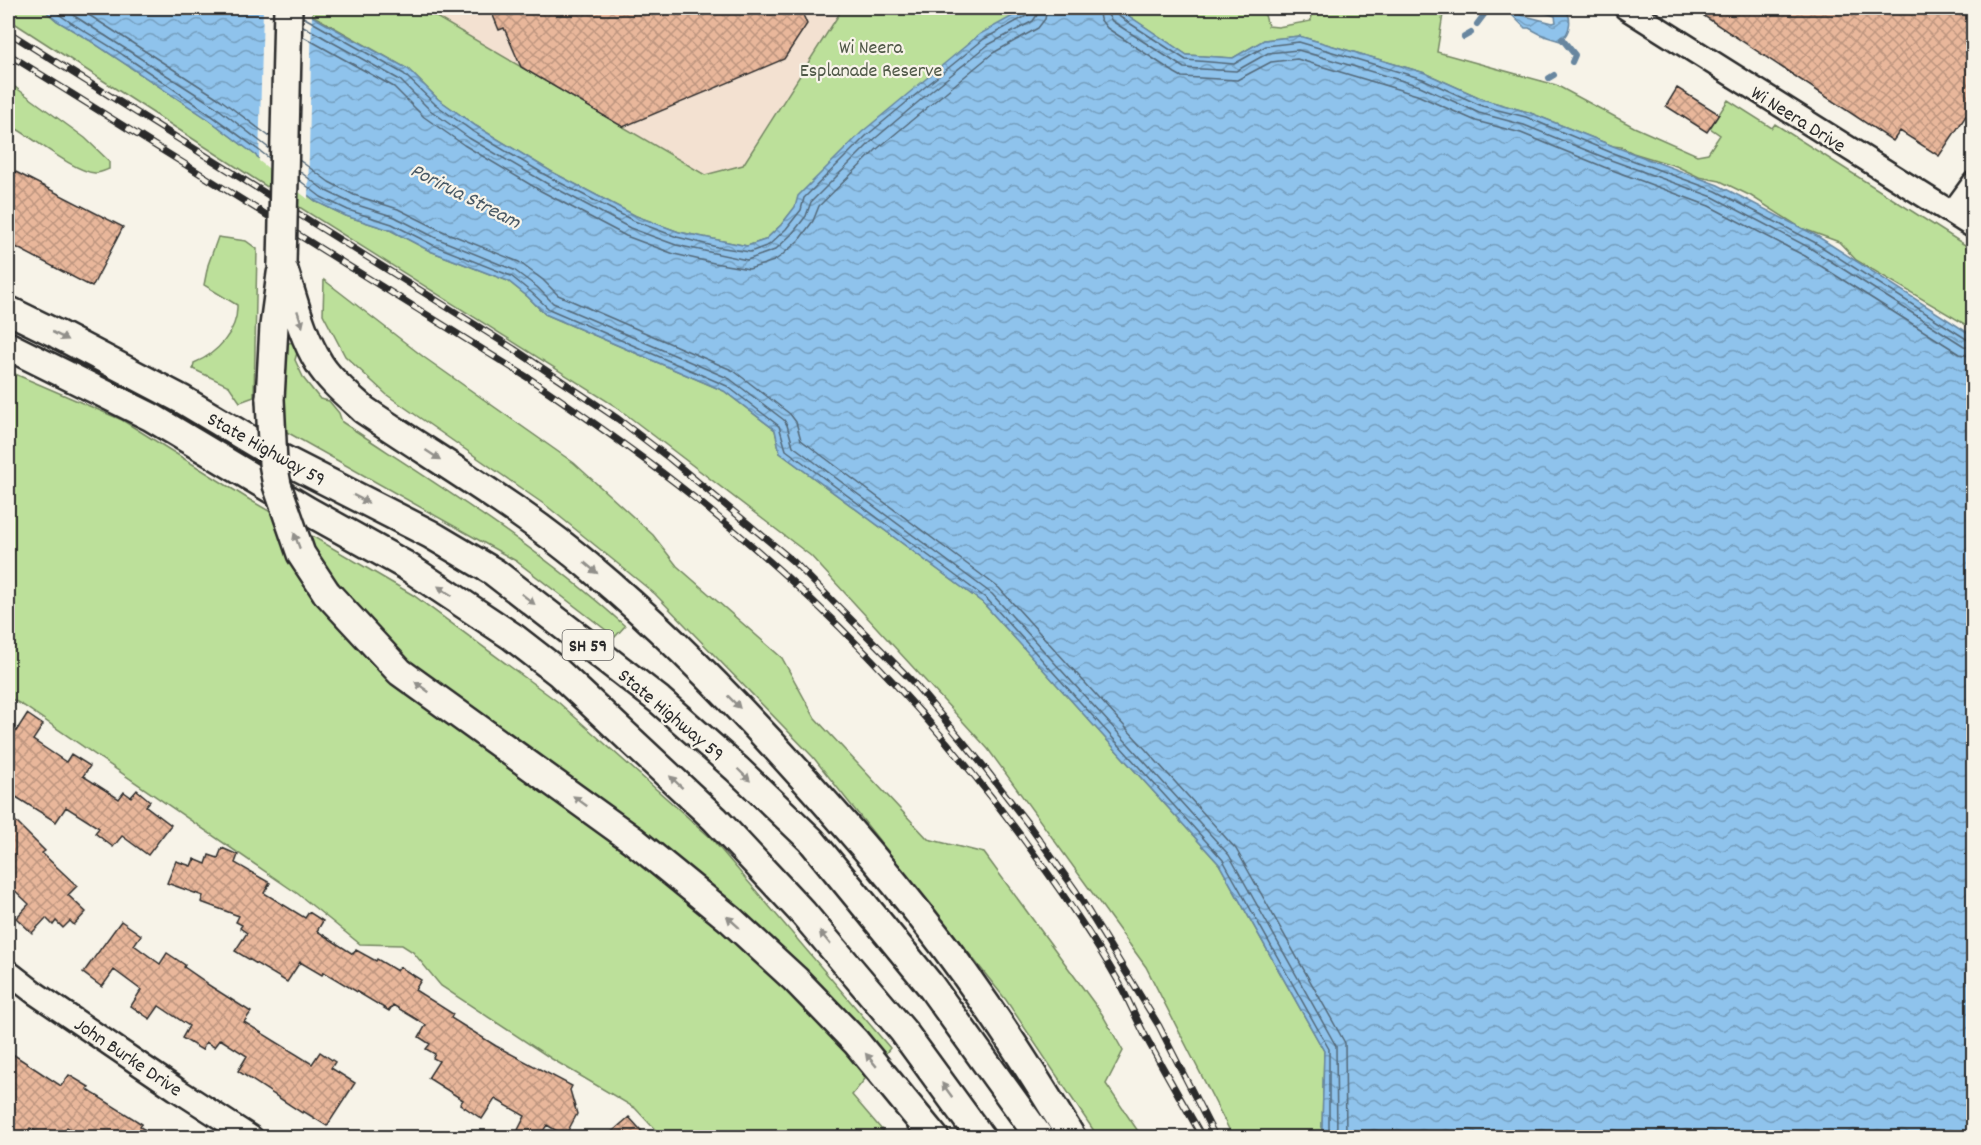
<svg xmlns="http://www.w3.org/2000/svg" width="1981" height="1145" font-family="Dekko,sans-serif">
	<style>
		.built { fill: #f3e1d1 }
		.green { fill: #bce09a; stroke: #748662; stroke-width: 1.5 }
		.water { fill: url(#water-waves); stroke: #67869f; stroke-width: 1.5 }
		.pier { fill: #f7f3e8 }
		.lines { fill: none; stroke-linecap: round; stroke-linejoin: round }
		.shore { stroke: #536878; stroke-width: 1.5 }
		.stream { stroke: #67869f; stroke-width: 6 }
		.building { fill: url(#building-cross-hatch); stroke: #2b2b2b; stroke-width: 1.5 }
		.minor-casing { stroke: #2b2b2b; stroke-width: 27 }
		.major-casing { stroke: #2b2b2b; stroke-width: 32 }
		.minor { stroke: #f7f3e8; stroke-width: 22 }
		.major { stroke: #f7f3e8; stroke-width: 27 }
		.rail-casing { stroke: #2b2b2b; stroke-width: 7 }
		.rail { stroke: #f7f3e8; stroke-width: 4.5; stroke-dasharray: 14; stroke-linecap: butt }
		.major-bridge-casing { stroke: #2b2b2b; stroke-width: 32; stroke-linecap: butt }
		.major-bridge { stroke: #f7f3e8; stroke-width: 27 }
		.oneway { fill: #918f8a }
		.labels { text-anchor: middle; stroke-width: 4.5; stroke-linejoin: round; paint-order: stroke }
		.shield { fill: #f7f3e8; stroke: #686764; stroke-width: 1.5 }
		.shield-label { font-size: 18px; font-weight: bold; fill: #2b2b2b }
		.park-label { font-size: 20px; fill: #4f5847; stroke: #f7f3e8 }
		.street-label { font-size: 20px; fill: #2b2b2b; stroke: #f7f3e8 }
		.water-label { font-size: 21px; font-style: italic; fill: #495965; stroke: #f7f3e8 }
	</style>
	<defs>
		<pattern id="water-waves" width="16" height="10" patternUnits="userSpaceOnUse" patternTransform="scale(1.5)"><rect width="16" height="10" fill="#8fc3ec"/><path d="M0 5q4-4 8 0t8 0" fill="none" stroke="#759fbf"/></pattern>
		<pattern id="building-cross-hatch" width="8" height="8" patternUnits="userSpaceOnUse" patternTransform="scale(1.5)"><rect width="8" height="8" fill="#e9b79b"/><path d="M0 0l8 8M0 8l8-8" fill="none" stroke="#bd957f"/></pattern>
	</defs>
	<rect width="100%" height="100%" fill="#f7f3e8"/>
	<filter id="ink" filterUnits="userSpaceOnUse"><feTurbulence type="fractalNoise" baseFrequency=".0167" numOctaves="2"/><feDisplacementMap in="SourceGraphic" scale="12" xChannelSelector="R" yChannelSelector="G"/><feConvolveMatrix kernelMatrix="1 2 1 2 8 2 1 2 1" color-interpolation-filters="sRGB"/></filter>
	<g filter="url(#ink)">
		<path class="built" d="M 421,8 L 843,8 L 742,165 L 705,175 Z"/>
		<path class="green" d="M 8,8 L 42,8 L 57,21 L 89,40 L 208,119 L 317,202 L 346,216 L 390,230 L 430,251 L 508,281 L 528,297 L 545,314 L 724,391 L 775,430 L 780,453 L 983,603 L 1219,864 L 1324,1051 L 1322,1130 L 1324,1137 L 1233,1137 L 1146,967 L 988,749 L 811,556 L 615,406 L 258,181 L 8,19 Z
			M 312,8 L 421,8 L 705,175 L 743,165 L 843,8 L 1033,8 L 1020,12 L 795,207 L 781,225 L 765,240 L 747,246 L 679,232 L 636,216 L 552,172 L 476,126 L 438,99 L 408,69 L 312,15 Z
			M 1117,8 L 1256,8 L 1258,12 L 1265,15 L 1268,26 L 1278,27 L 1311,21 L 1310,8 L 1444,8 L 1437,52 L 1556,85 L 1634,127 L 1697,155 L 1708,153 L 1720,135 L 1710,128 L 1728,100 L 1772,128 L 1775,124 L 1973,250 L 1973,329 L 1856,260 L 1839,242 L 1801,228 L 1751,196 L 1720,181 L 1699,177 L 1676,166 L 1633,153 L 1621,147 L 1613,146 L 1528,112 L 1485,100 L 1425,73 L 1299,36 L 1264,40 L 1233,58 L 1187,55 Z
			M 8,82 L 85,138 L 109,161 L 109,169 C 104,171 100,173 95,173 C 72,171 32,136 8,124 Z
			M 218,237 L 246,241 L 257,249 L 254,397 L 240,402 L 229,386 L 193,369 L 194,363 C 217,354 238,331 237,305 L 204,285 L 208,265 Z
			M 324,280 L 425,358 L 574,463 L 653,535 L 677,566 L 782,658 L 815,718 L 928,839 L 984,853 L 1102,1014 L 1123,1051 L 1106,1084 L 1142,1137 L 1098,1137 L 1006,1000 L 813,757 L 655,594 L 548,507 L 387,395 L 345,356 L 323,314 Z
			M 294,342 L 298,349 L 295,360 L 304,379 L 320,399 L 329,401 L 339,413 L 342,422 C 439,486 539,547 625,626 L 615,637 L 516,561 L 285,431 L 283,344 Z
			M 8,371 L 122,420 L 250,500 L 413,595 L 558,702 L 711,838 L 890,1048 L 852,1095 L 888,1137 L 662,1137 L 635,1108 L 552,1059 L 441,986 L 413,952 L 402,945 L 360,944 L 298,894 L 24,706 L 8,697 Z"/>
		<path class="water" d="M 42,8 L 297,8 L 408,69 L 438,99 L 476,126 L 552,172 L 636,216 L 679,232 L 747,246 L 765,240 L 781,225 L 795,207 L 798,196 L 862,132 L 980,34 L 1020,12 L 1033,8 L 1117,8 L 1187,55 L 1233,58 L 1264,40 L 1299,36 L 1425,73 L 1485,100 L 1528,112 L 1613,146 L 1718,185 L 1817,236 L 1973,336 L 1973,1137 L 1324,1137 L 1322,1130 L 1324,1051 L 1219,864 L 983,603 L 780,453 L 775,430 L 724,391 L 545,314 L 528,297 L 508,281 L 430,251 L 390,230 L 346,216 L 317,202 L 208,119 L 89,40 L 57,21 Z
			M 1495,8 L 1509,8 L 1521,15 L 1553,23 L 1556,22 L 1555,16 L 1531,8 C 1540,7 1553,5 1561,8 C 1575,14 1570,34 1560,41 L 1544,36 L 1529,28 L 1525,28 L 1510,13 L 1504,9 L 1499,10 Z"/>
		<path class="pier" d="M 263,8 L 304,8 L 312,12 L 308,199 L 259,161 Z"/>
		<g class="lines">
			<path class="shore" d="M 51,8 C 72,26 100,39 123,55 C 173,88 222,122 269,158
				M 62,8 L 216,107 L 270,149
				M 78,8 L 221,100 L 270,137
				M 1098,8 L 1100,19 L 1107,28 L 1175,73 L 1182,77 L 1237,80 L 1271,62 L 1297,59 L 1417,95 L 1476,121 L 1521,133 L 1604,167 L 1709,206 L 1805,256 L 1960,354 L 1974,357
				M 1107,8 L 1108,15 L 1112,21 L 1184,68 L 1236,71 L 1268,53 L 1298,50 L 1420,86 L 1479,113 L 1524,125 L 1608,159 L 1713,197 L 1810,248 L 1964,346 L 1974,348
				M 1114,8 L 1117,15 L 1186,60 L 1234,64 L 1266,46 L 1299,42 L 1423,79 L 1482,106 L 1526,117 L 1610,152 L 1716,191 L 1814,242 L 1968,340 L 1974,341
				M 303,17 L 404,74 L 435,104 L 472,131 L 549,177 L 634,221 L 677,237 L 717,247 L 750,252 L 769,245 L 786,229 L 801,210 L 804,198 L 866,136 L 925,87 L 984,39 L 1028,15 L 1031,8
				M 303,26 L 400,80 L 430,110 L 469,138 L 546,183 L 630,228 L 676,245 L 747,260 L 775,250 L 792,234 L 806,216 L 811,202 L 871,142 L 930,92 L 988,45 L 1033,21 L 1037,15 L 1038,8
				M 302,36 L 394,87 L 424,117 L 464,145 L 541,191 L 626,236 L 674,254 L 714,263 L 749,269 L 774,261 L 781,256 L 799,240 L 813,221 L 819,206 L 877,149 L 993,53 L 1038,28 L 1045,19 L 1047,8
				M 299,160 L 329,182 L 354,195 L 398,209 L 440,230 L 519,262 L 543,280 L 558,295 L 734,371 L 790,414 L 796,422 L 801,440 L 999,588 L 1236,849 L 1345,1043 L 1346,1138
				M 299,171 L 324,190 L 351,203 L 395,217 L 436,238 L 514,270 L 537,287 L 553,303 L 730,379 L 784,420 L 787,425 L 793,446 L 992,594 L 1229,855 L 1336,1046 L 1337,1138
				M 299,180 L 321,197 L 348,210 L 392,224 L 433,245 L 511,276 L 532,293 L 549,309 L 727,386 L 779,426 L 786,450 L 987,599 L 1223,860 L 1329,1049 L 1329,1138"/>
			<path class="stream" d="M 1477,24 L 1486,12
				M 1464,37 L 1471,33
				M 1562,39 L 1575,55 L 1572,62
				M 1549,78 L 1554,75"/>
		</g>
		<path class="building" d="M 490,8 L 800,8 L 807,24 L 784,59 L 623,127 L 521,67 L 504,28 L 499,30 Z
			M 1692,8 L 1974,8 L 1974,104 L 1939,156 L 1900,131 L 1893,141 Z
			M 1677,88 L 1719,114 L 1707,132 L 1666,106 Z
			M 8,168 L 123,227 L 92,287 L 8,243 Z
			M 27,714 L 43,725 L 33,740 L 66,762 L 71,754 L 90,766 L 83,776 L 119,799 L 124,792 L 131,797 L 137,790 L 150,801 L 146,806 L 171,825 L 148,855 L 122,836 L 113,847 L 95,833 L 99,828 L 66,807 L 56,822 L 8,792 L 8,779 L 13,770 L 8,766 L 8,744 Z
			M 8,814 L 45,851 L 42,853 L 77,886 L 68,895 L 86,912 L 74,925 L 70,921 L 63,928 L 56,921 L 53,925 L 46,918 L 32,933 L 16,918 L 29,904 L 8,884 Z
			M 222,848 L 238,855 L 235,863 L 270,883 L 264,893 L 305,918 L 309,912 L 323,921 L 317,931 L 353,954 L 356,950 L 376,961 L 377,959 L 397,971 L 400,967 L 421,980 L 415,990 L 453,1014 L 451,1018 L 496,1046 L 572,1086 L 570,1090 L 577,1114 L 565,1136 L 547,1125 L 539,1137 L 531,1137 L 518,1130 L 525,1116 L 495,1099 L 482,1119 L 460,1104 L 463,1100 L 428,1078 L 439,1061 L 433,1058 L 435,1054 L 426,1049 L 430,1044 L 419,1037 L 426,1025 L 393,1005 L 389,1011 L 324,972 L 322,975 L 300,962 L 287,982 L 235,951 L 247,933 L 240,928 L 242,925 L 236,922 L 239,916 L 201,902 L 203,896 L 167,883 L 176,861 L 191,866 L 194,859 L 206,864 L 209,855 L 218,858 Z
			M 121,921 L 141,935 L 134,945 L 160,964 L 167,953 L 185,965 L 184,967 L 207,983 L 207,984 L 251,1012 L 244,1022 L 312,1064 L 320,1052 L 335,1062 L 331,1068 L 355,1083 L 327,1126 L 303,1111 L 302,1113 L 238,1071 L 247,1056 L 220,1039 L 214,1047 L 206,1042 L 202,1050 L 182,1038 L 189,1026 L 159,1006 L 150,1019 L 131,1006 L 141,990 L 114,970 L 102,987 L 83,973 Z
			M 8,1051 L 61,1086 L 69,1075 L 89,1087 L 87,1089 L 94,1094 L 142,1124 L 140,1127 L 158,1137 L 83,1137 L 67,1127 L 60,1137 L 46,1137 L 30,1128 L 24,1137 L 8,1137 Z
			M 629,1117 L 647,1137 L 606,1137 Z"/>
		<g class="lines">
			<defs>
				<path id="minor" d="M 1626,8 L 1974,227
					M 1952,213 L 1974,183
					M 8,972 L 35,993 L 176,1089 L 252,1138"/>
				<path id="major" d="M 282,264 C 293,297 301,334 319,363 C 329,380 350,397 364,410 C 441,462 522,509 592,569 C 666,631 733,700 797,771 C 864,845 929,921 985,1003 C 1016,1047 1044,1092 1072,1138
					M 8,310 L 57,334 L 183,400 L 275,455 L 430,534 L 494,572 L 659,700 L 737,769 L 811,840 L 930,985 L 1040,1138
					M 8,346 L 151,417 L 308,511 L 405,565 L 513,637 L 558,672 L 715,819 L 803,913 L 903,1031 L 981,1138
					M 270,399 L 274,326 L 281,274
					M 326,592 L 400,672 L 633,840 L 731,920 L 795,979 L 856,1042 L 935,1138"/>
			</defs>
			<use href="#minor" class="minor-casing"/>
			<use href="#major" class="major-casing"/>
			<use href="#minor" class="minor"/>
			<use href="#major" class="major"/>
			<defs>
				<path id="rail" d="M 8,32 L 514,349 L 618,419 L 669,458 L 794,562 L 913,682 L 981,763 L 1031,828 L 1076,891 L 1159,1026 L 1216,1138
					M 8,54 L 530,379 C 580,413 629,447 677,484 C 814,591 936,717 1037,858 C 1065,897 1093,937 1117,979 C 1128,998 1136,1019 1147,1039 C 1165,1072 1184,1105 1203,1138"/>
			</defs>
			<use href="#rail" class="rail-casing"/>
			<use href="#rail" class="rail"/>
			<defs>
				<path id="major-bridge" d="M 282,264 L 288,8
					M 270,399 L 273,463 L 277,485 L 301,554 L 326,592"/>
			</defs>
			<use href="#major-bridge" class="major-bridge-casing"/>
			<use href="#major-bridge" class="major-bridge"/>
		</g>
		<defs><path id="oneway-solid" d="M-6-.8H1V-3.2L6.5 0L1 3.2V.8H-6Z" transform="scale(1.5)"/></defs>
		<g class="oneway">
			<use href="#oneway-solid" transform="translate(300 319) rotate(72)"/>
			<use href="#oneway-solid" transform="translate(60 336) rotate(27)"/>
			<use href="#oneway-solid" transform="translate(433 455) rotate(33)"/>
			<use href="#oneway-solid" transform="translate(361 499) rotate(27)"/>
			<use href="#oneway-solid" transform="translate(297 541) rotate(-110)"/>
			<use href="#oneway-solid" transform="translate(591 568) rotate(40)"/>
			<use href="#oneway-solid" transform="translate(445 591) rotate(-146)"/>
			<use href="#oneway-solid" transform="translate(528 599) rotate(38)"/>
			<use href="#oneway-solid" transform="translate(422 687) rotate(-144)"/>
			<use href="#oneway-solid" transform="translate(734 702) rotate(45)"/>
			<use href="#oneway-solid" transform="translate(744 775) rotate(44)"/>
			<use href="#oneway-solid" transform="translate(676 782) rotate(-137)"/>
			<use href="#oneway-solid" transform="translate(580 801) rotate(-144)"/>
			<use href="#oneway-solid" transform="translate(733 922) rotate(-138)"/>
			<use href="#oneway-solid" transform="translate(825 938) rotate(-130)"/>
			<use href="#oneway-solid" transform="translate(871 1060) rotate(-130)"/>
			<use href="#oneway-solid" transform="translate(947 1090) rotate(-126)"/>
		</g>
	</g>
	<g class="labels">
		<rect class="shield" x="562.5" y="630" width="51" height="30" rx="4.5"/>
		<g class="shield-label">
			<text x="588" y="651">SH 59</text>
		</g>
		<g class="park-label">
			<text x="871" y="53">Wi Neera<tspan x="871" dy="23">Esplanade Reserve</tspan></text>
		</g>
		<g class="street-label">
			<text transform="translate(1799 118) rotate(32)" y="7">Wi Neera Drive</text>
			<text transform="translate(267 448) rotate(29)" y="7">State Highway 59</text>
			<text transform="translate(672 714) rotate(40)" y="7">State Highway 59</text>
			<text transform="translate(129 1056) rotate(34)" y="7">John Burke Drive</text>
		</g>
		<g class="water-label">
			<text transform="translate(466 195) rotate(27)" y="7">Porirua Stream</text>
		</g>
	</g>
	<rect width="1981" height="1145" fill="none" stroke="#f7f3e8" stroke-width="30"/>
	<rect x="15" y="15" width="1951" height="1115" fill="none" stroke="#2b2b2b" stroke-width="2" filter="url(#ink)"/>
</svg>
